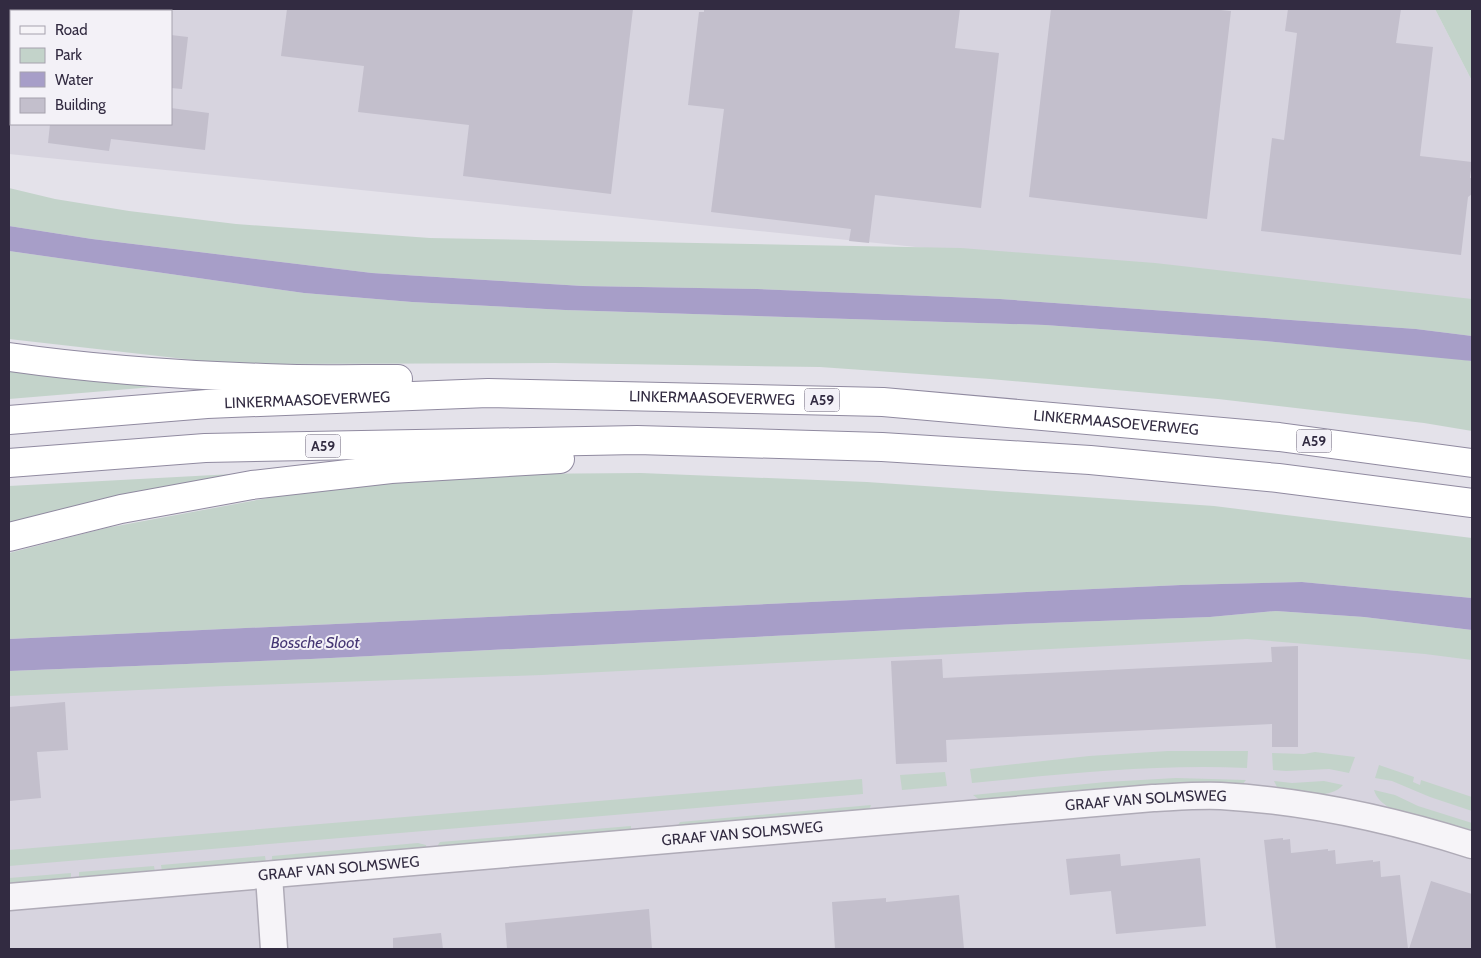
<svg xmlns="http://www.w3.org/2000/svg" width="1481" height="958" font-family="Cabin,sans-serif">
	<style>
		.built { fill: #d7d4df; fill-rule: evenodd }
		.green { fill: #c3d3ca }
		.water { fill: #a79ec8 }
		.building { fill: #c3bfcc }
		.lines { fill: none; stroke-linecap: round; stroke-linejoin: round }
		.minor-casing { stroke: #afabb7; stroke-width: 29 }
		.highway-casing { stroke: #908aa0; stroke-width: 30 }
		.minor { stroke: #f6f4f8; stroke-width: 26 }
		.highway { stroke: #fff; stroke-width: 28 }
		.labels { text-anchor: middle; stroke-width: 4; stroke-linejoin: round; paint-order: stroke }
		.shield { fill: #f3f1f7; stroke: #6c6678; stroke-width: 1 }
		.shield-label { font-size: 14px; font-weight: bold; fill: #322b41 }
		.street-label { font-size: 15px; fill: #322b41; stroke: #f3f1f7 }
		.water-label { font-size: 16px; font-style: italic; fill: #453673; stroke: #f3f1f7 }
	</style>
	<rect width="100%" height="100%" fill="#e4e2ea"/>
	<path class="built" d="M 9,9 L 1435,9 L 1472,81 L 1472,304 L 9,154 ZM 11,11 L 171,11 L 171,124 L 11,124 Z
		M 1267,626 L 1472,651 L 1472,949 L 9,949 L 9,687 Z"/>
	<path class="green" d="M 1435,9 L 1472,9 L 1472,82 L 1471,79 Z
		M 9,188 L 55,199 L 129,211 L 236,224 L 430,238 L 961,248 L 1155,263 L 1472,299 L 1472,336 L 1416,329 L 1000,299 L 757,289 L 583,286 L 372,273 L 92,239 L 9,226 Z
		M 9,251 L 304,293 L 412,302 L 565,310 L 1045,325 L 1265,341 L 1452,358 L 1472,361 L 1472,431 L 1424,423 L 1218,399 L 990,379 L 820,367 L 554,363 L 269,364 L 211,362 L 9,339 Z
		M 9,363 L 214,382 L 9,399 Z
		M 307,470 L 9,528 L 9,486 Z
		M 641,473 L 867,482 L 1214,506 L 1472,538 L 1472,598 L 1302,582 L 1181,585 L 9,639 L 9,553 L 106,528 L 311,490 L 348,486 L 508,474 Z
		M 1276,611 L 1364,617 L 1472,630 L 1472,660 L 1425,654 L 1247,639 L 542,675 L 225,686 L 9,696 L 9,671 L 311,659 L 1016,624 L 1210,617 Z
		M 1168,751 L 1248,751 L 1247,768 C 1154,764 1064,774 972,783 L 970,769 L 1089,756 Z
		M 1315,752 L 1355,757 L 1349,773 L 1329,769 L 1286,771 L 1273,770 L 1272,753 L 1304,754 Z
		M 1379,765 L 1414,777 L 1413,782 L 1420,785 L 1421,780 L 1472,797 L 1472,811 L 1430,797 L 1392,781 L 1375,778 Z
		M 945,772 L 947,786 L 902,790 L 900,775 Z
		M 1176,778 L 1246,780 L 1241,786 L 981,801 L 973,795 L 1106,782 Z
		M 862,779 L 863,794 L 9,866 L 9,850 Z
		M 1274,781 L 1292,783 L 1324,781 L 1343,785 C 1328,802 1298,791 1278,789 Z
		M 1374,790 L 1395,795 L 1418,806 L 1472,823 L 1472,830 L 1390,808 C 1382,803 1377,799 1374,790 Z
		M 871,805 L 869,811 L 677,827 L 680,822 Z
		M 631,826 L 631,830 L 438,849 L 438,845 L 440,842 Z
		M 418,843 L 426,845 L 427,850 L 272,863 L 272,856 Z
		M 265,856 L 266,863 L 162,872 L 161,865 Z
		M 154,866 L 155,872 L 79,878 L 79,872 Z
		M 71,873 L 71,879 L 9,884 L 9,878 Z"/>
	<path class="water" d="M 9,226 L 92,239 L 372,273 L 583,286 L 757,289 L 1000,299 L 1416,329 L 1472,336 L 1472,361 L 1265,341 L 1045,325 L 565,310 L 412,302 L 304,293 L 9,251 Z
		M 1302,582 L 1472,598 L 1472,630 L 1364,617 L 1276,611 L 1210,617 L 1016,624 L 311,659 L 9,671 L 9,639 L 1181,585 Z"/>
	<path class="building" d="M 287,9 L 633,9 L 611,194 L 463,176 L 469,125 L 358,112 L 364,66 L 281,56 Z
		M 704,9 L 960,9 L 955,48 L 999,53 L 981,208 L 875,195 L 869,243 L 849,241 L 851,229 L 711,212 L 724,109 L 688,105 L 699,12 L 704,12 Z
		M 1051,9 L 1210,9 L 1231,11 L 1207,219 L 1029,197 Z
		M 1288,9 L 1401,9 L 1396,43 L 1433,47 L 1420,156 L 1472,162 L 1470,178 L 1472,178 L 1472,194 L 1468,197 L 1461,255 L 1261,231 L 1272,138 L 1284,140 L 1297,33 L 1285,31 Z
		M 171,35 L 188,37 L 182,89 L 171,88 Z
		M 171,108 L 209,113 L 205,150 L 111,139 L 109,151 L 48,143 L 50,124 L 171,124 Z
		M 1298,646 L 1298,747 L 1272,747 L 1272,724 L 1231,726 L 946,740 L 947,762 L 896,764 L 891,661 L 942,659 L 943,678 L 1272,662 L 1271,647 Z
		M 65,702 L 68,750 L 37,752 L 41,798 L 9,801 L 9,707 Z
		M 1283,838 L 1283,840 L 1290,839 L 1291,853 L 1328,849 L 1328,851 L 1335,850 L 1336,864 L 1373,860 L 1373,862 L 1380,861 L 1381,877 L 1400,875 L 1408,949 L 1276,949 L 1264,840 Z
		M 1120,854 L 1121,866 L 1200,858 L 1206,926 L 1116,934 L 1111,891 L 1070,895 L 1066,859 Z
		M 1431,881 L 1472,894 L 1472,949 L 1409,949 Z
		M 959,895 L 964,949 L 835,949 L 832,902 L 886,898 L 886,902 Z
		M 649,909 L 652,949 L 507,949 L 505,923 Z
		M 441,933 L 443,949 L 393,949 L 393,938 Z"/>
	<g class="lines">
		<defs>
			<g id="minor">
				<path d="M 269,876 L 274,949"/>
				<path id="s1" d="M 9,897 L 1153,798 C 1175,797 1199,795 1221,796 C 1308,801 1390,819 1472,845"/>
			</g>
			<g id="highway">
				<path d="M 9,357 C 94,369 179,375 265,378 C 309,380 354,379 398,379"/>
				<path id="s2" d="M 9,420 L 207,404 L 488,393 L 883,402 L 1279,437 L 1472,463"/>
				<path d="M 9,463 L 205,448 L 637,440 L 882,447 L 1090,460 L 1278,478 L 1472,503"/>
				<path d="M 9,537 L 121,509 L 252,485 L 391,469 L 560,459"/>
			</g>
		</defs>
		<use href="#minor" class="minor-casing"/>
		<use href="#highway" class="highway-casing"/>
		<use href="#minor" class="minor"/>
		<use href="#highway" class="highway"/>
	</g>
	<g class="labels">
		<g class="shield">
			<rect x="804.5" y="388.5" width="35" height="23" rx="4"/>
			<rect x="1296.5" y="429.5" width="35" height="23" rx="4"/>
			<rect x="305.5" y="434.5" width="35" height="23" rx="4"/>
		</g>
		<g class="shield-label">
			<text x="822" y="405">A59</text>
			<text x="1314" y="446">A59</text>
			<text x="323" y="451">A59</text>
		</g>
		<g class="street-label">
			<text dy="5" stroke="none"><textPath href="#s2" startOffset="704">LINKERMAASOEVERWEG</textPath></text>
			<text dy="5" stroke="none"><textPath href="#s2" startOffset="299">LINKERMAASOEVERWEG</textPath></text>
			<text dy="5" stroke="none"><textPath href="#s2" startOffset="1109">LINKERMAASOEVERWEG</textPath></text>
			<text dy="5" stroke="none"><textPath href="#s1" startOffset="1141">GRAAF VAN SOLMSWEG</textPath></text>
			<text dy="5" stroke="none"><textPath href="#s1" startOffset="736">GRAAF VAN SOLMSWEG</textPath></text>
			<text dy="5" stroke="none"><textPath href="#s1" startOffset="331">GRAAF VAN SOLMSWEG</textPath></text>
		</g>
		<g class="water-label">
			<text x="315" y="648">Bossche Sloot</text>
		</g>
	</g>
	<rect width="1481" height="958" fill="none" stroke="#322b41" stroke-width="20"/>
	<rect x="10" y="10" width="162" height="115" fill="#f3f1f7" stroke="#a6a2ae"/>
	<rect x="20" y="26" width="25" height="8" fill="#f6f4f8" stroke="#a6a2ae"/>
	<text x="55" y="35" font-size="15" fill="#322b41">Road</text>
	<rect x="20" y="48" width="25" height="15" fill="#c3d3ca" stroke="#a6a2ae"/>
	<text x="55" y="60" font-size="15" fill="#322b41">Park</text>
	<rect x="20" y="72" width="25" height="15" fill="#a79ec8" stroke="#a6a2ae"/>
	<text x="55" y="85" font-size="15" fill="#322b41">Water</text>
	<rect x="20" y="98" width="25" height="15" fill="#c3bfcc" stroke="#a6a2ae"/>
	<text x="55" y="110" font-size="15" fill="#322b41">Building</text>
</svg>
